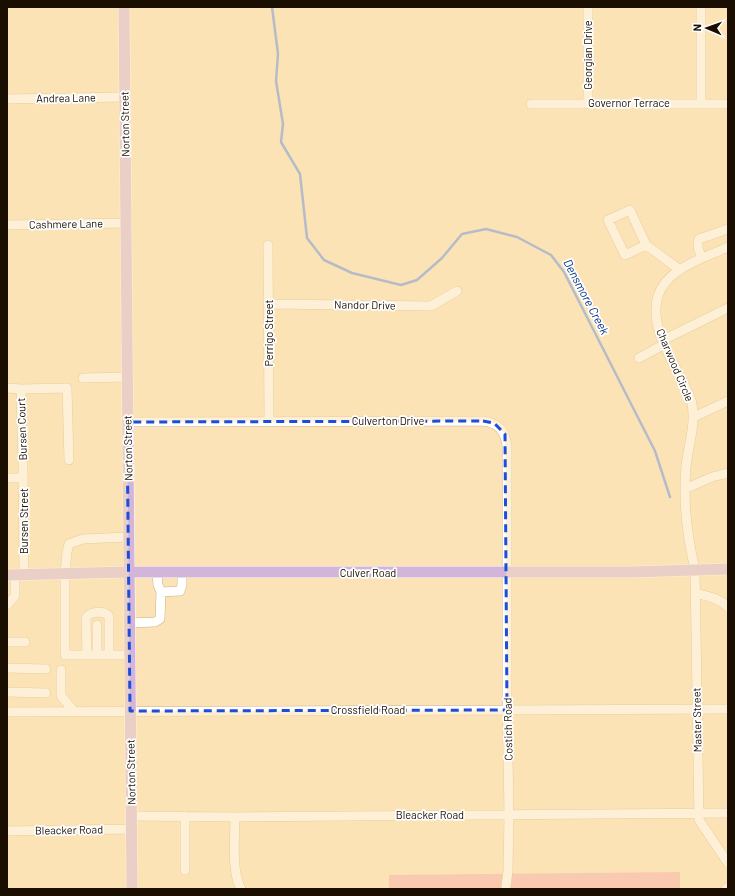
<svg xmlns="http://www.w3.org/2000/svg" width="735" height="896" font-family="Barlow,sans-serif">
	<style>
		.green { fill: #f7aca9 }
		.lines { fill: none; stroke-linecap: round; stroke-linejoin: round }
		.stream { stroke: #618ddd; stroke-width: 2.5 }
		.minor-casing { stroke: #cfb17c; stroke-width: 10 }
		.major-casing { stroke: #fff; stroke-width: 12 }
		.minor { stroke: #fff; stroke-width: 9 }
		.major { stroke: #d4b5da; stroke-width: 11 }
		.marked { fill: none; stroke: #1d4ed8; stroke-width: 3; stroke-dasharray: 8 5; stroke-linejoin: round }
		.labels { text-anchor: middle; stroke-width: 3.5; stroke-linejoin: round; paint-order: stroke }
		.street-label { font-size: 11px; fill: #190e00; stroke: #fff }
		.water-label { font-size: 12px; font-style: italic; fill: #00318d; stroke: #fff }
	</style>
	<rect width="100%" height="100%" fill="#fbe3b7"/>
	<path class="green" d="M 680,872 L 680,889 L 389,889 L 389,875 Z"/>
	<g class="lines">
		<path class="stream" d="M 272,7 L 278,54 L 276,81 L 283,124 L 281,142 L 300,174 L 307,238 L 324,260 L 352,273 L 401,285 L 417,280 L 442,258 L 462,234 L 486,229 L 517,237 L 551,255 L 564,272 L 655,451 L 670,497"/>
		<defs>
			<path id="minor" d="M 588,7 L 588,103
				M 7,99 L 124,97
				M 701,103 L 701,7
				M 531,104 L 728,104
				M 7,225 L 126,223
				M 268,245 L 269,421
				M 646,245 L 625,255 L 608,220 L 630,210 L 646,245 L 680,270
				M 728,247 C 704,258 667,268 658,296 C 649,326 671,358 684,384 C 686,390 691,397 692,404 C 696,425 688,446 686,467 C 683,501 687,536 695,569 L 699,820 L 728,863
				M 702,258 C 699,252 696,245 699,239 L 728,229
				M 269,304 L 431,306 L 457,291
				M 663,340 L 728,308
				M 639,358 L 665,344
				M 83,378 L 127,377
				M 7,388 L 21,389
				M 694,417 L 728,401
				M 127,422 L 483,421 C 498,423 505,430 507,446 L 507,700 L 509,815 L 508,871 L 506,886
				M 7,478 L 23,478
				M 685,489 L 712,477 L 728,473
				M 128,537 L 83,539 L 69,544 L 67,552 L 65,574 L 65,655 L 130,655
				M 24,575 L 23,467 L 21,389 L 67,388 L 69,460
				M 161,592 L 180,591 L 182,585 L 182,573
				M 695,593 C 707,596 719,598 728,607
				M 7,605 L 15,596 L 15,575
				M 129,623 L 155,622 L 160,619 L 161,592 L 158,585 L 157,573
				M 97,625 L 97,655
				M 7,642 L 25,642
				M 87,655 L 86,618 C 90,611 102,611 108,615 L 109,618 L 109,655
				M 7,668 L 46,669
				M 61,670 L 61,696 L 74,711
				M 7,692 L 46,693
				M 7,712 L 728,709
				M 132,816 L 235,817 L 728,813
				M 235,817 C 235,838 231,870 241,889
				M 7,831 L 132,829
				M 185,870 L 185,816
				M 726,889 L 728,887"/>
			<path id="major" d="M 124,7 L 132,889
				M 7,575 L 129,572 L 633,572 L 728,569"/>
		</defs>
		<use href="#minor" class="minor-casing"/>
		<use href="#major" class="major-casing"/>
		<use href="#minor" class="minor"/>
		<use href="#major" class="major"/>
	</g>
	<path d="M0 0H735V896H0ZM 483,421 L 494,423 L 505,434 L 507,710 L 130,711 L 127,422 Z" fill="#fbe3b7" fill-opacity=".55" fill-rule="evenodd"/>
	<path class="marked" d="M 483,421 L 494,423 L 505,434 L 507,710 L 130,711 L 127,422 Z"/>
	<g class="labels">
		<g class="street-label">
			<text transform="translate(588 55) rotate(-90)" y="4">Georgian Drive</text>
			<text transform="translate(66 98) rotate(-1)" y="4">Andrea Lane</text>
			<text x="629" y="107">Governor Terrace</text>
			<text transform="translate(125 124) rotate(-91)" y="4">Norton Street</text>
			<text transform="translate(66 224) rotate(-1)" y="4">Cashmere Lane</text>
			<text transform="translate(365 305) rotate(1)" y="4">Nandor Drive</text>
			<text transform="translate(269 333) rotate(-90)" y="4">Perrigo Street</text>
			<text transform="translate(675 365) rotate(67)" y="4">Charwood Circle</text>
			<text x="388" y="425">Culverton Drive</text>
			<text transform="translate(22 429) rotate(-92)" y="4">Bursen Court</text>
			<text transform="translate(128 448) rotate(-91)" y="4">Norton Street</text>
			<text transform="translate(24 521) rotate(-90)" y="4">Bursen Street</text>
			<text x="368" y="577">Culver Road</text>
			<text x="368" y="714">Crossfield Road</text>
			<text transform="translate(697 720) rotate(-91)" y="4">Master Street</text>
			<text transform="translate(508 729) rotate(-91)" y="4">Costich Road</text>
			<text transform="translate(131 772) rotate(-91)" y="4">Norton Street</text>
			<text x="430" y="819">Bleacker Road</text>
			<text transform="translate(69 830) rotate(-1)" y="4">Bleacker Road</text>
		</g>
		<g class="water-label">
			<text transform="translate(586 297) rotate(62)" y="4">Densmore Creek</text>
		</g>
	</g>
	<rect width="735" height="896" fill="none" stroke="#190e00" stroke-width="16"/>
	<g transform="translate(707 28) rotate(272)" stroke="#ffffff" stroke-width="3" paint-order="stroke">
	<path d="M0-3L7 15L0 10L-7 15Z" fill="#190e00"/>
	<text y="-6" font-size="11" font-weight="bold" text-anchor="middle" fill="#190e00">N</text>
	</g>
</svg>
